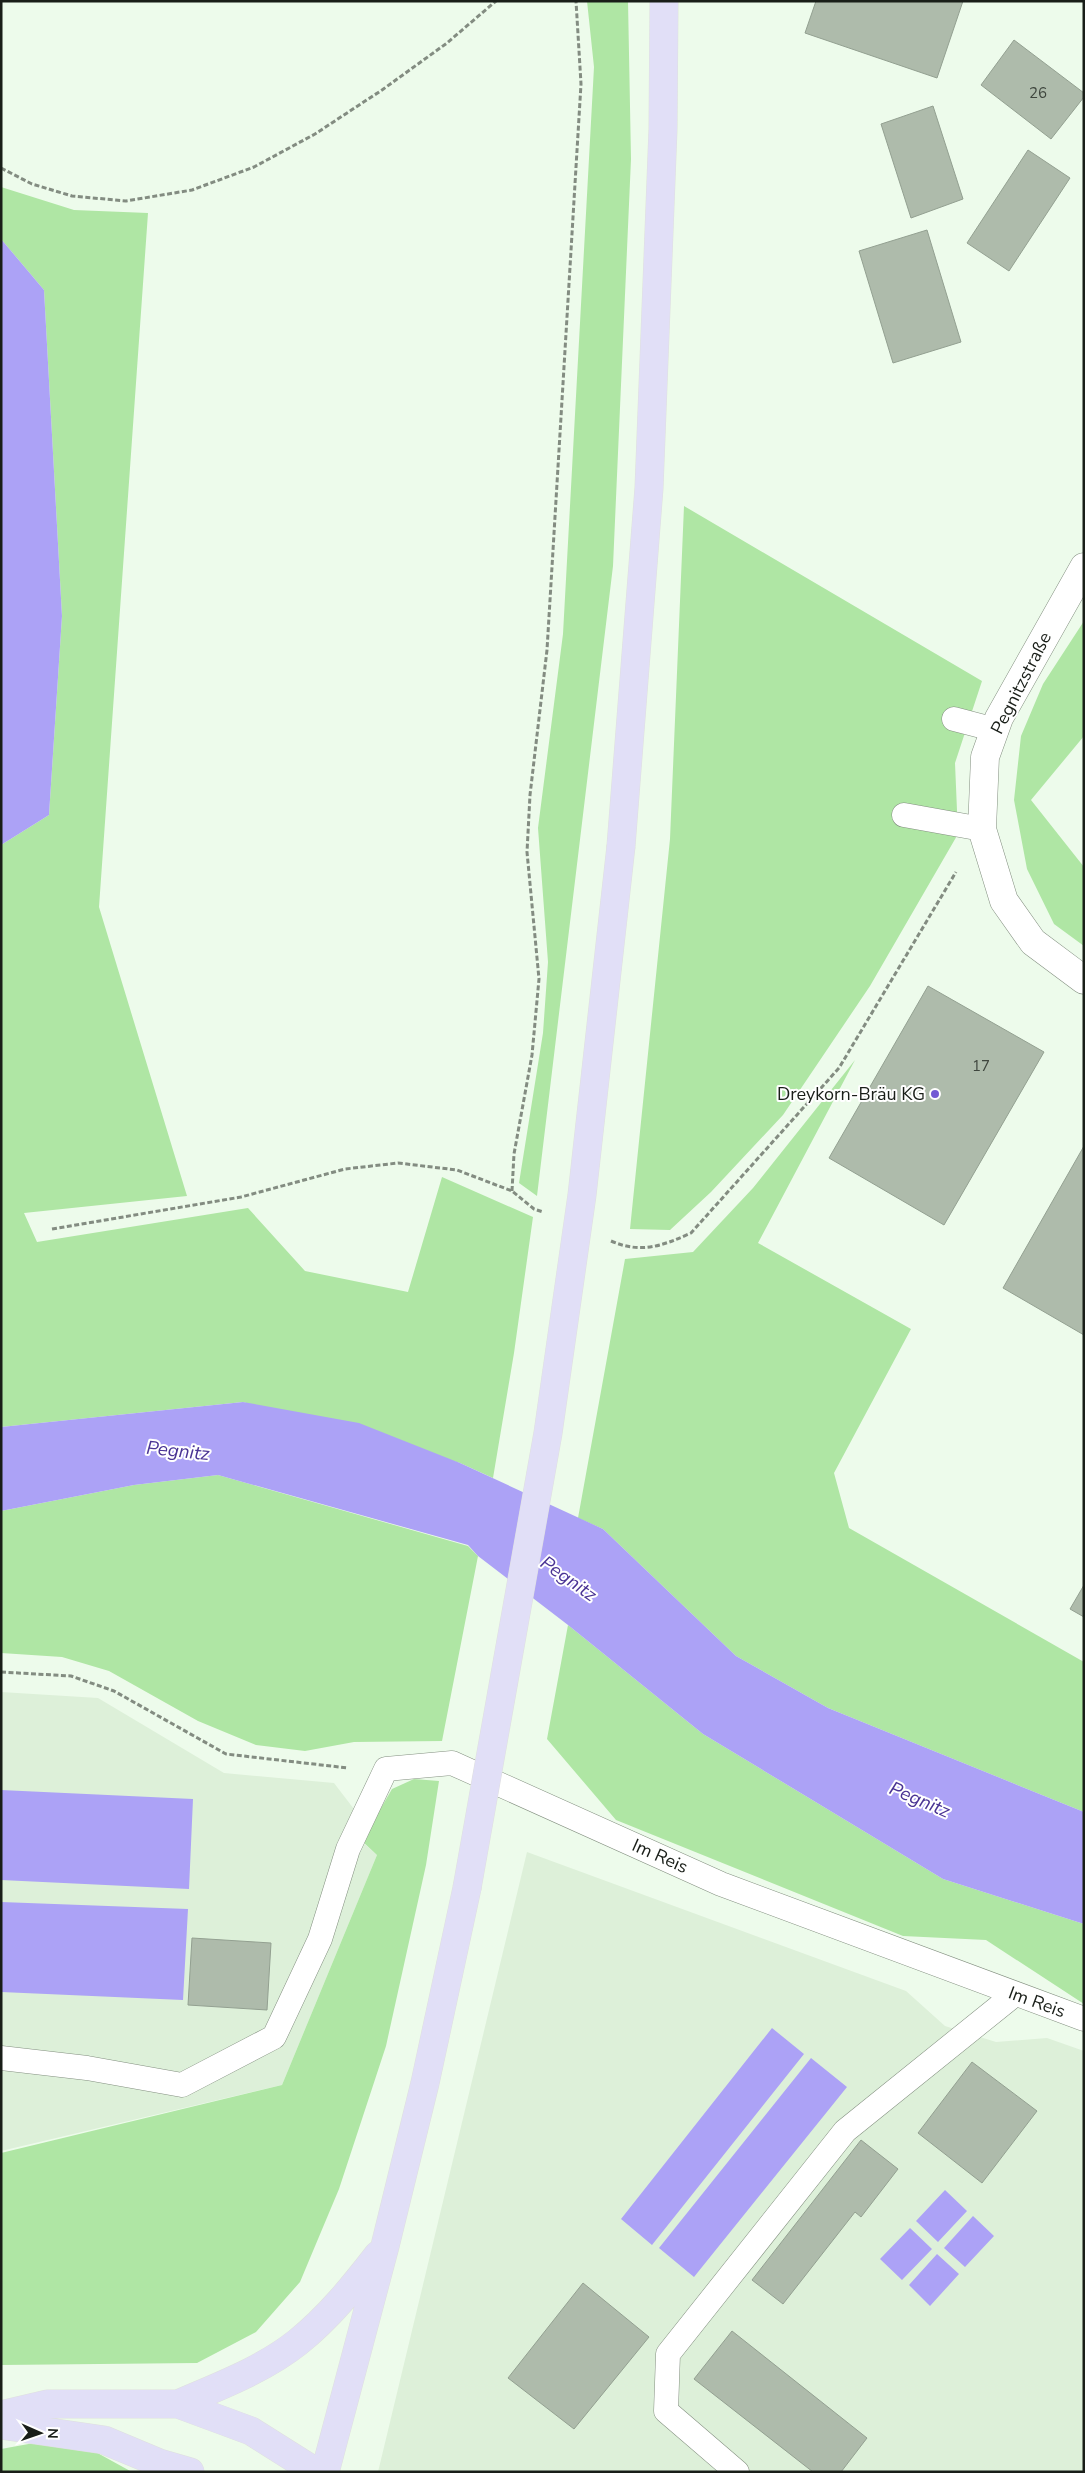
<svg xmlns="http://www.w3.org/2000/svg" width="1085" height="2473" font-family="'Nunito Sans',sans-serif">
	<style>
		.built { fill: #ddf0d9 }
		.green { fill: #afe6a4 }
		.water { fill: #aca2f6 }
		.building { fill: #aebbab; stroke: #93a091 }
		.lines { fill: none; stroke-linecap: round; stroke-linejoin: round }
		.service-casing { stroke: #849081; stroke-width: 25 }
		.minor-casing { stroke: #849081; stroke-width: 29 }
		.primary-casing { stroke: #dfe0df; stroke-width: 29 }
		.path { stroke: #838c81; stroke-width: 3; stroke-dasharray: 5 2.5; stroke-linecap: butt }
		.service { stroke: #fff; stroke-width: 24 }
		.minor { stroke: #fff; stroke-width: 28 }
		.primary { stroke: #e1dff7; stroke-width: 28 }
		.primary-bridge-casing { stroke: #dfe0df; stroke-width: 29; stroke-linecap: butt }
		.primary-bridge { stroke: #e1dff7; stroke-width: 28 }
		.poi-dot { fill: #735ad4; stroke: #fff; stroke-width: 2 }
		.labels { text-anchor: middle; stroke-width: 4; stroke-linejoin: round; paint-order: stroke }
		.number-label { font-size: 15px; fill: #3e453d }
		.street-label { font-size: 18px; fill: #191e18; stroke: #fff }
		.poi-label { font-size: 18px; fill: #191e18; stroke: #fff; text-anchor: end }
		.water-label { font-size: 19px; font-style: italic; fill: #4a3494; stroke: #fff }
	</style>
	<rect width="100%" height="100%" fill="#edfbeb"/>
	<path class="built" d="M 1,1692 L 98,1698 L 224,1773 L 334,1783 L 357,1813 L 350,1831 L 377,1855 L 282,2085 L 1,2151 Z
		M 527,1852 L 906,1991 L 945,2026 L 996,2042 L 1047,2038 L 1084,2051 L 1084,2472 L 378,2472 Z"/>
	<path class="green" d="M 587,1 L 628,1 L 631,159 L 613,566 L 537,1196 L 519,1183 L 543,1033 L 548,962 L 538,828 L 563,634 L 594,67 Z
		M 1,187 L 74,210 L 148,213 L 99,907 L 187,1196 L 24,1213 L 37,1242 L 248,1208 L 305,1271 L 408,1292 L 442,1177 L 533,1217 L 514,1353 L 493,1478 L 460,1463 L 243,1402 L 1,1427 L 1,845 L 49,815 L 62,616 L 44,290 L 1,239 Z
		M 684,506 L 982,681 L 955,763 L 958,834 L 870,986 L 783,1115 L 711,1192 L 670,1230 L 630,1229 L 670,839 Z
		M 1084,621 L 1084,736 L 1031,800 L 1084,867 L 1084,946 L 1054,924 L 1027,869 L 1014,800 L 1021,736 L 1043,684 Z
		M 855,1060 L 758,1243 L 911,1329 L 834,1473 L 849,1528 L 1084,1662 L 1084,1812 L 828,1708 L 736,1656 L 603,1529 L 578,1518 L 625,1259 L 693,1252 L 753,1188 Z
		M 218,1475 L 468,1546 L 478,1556 L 442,1741 L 354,1742 L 305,1751 L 256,1745 L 198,1721 L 109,1671 L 62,1657 L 1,1653 L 1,1511 L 134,1485 Z
		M 568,1625 L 703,1734 L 943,1879 L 1084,1924 L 1084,2004 L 986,1940 L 903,1936 L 616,1820 L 547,1739 Z
		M 414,1779 L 439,1781 L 426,1865 L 386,2046 L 339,2189 L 300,2282 L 256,2332 L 197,2363 L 1,2365 L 1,2153 L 282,2085 L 377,1855 L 362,1841 L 392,1789 Z
		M 34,2443 L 92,2450 L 132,2472 L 1,2472 L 1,2449 Z"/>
	<path class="water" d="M 1,239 L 44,290 L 62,616 L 49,815 L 1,845 Z
		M 243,1402 L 359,1423 L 460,1463 L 603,1529 L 736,1656 L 828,1708 L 1084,1812 L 1084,1924 L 943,1879 L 703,1734 L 568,1625 L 478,1556 L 468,1545 L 218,1475 L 134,1485 L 1,1511 L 1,1427 Z
		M 1,1790 L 193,1799 L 189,1889 L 1,1880 Z
		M 1,1902 L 188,1909 L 183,2000 L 1,1992 Z
		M 772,2028 L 804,2054 L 652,2245 L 621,2219 Z
		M 811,2058 L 847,2087 L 694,2277 L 659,2248 Z
		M 945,2190 L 967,2211 L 938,2242 L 916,2221 Z
		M 973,2216 L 994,2236 L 965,2267 L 944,2248 Z
		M 910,2228 L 932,2249 L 902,2280 L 880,2259 Z
		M 937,2254 L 959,2274 L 930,2306 L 909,2285 Z"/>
	<path class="building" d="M 816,1 L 963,1 L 937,78 L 805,33 Z
		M 1014,40 L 1084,93 L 1084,97 L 1051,139 L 981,85 Z
		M 933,106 L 963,199 L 911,218 L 881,124 Z
		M 1028,150 L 1070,178 L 1009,271 L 967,243 Z
		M 927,230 L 961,342 L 893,363 L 859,251 Z
		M 928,986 L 1044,1052 L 944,1225 L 829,1158 Z
		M 1084,1146 L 1084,1335 L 1003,1288 Z
		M 1084,1585 L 1084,1617 L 1070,1609 Z
		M 192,1938 L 271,1943 L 267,2010 L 188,2005 Z
		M 972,2062 L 1037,2111 L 982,2183 L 918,2133 Z
		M 861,2140 L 898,2169 L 861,2217 L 855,2212 L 783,2304 L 752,2280 Z
		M 583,2283 L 649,2337 L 574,2429 L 508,2378 Z
		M 732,2331 L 867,2438 L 841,2472 L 813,2472 L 694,2379 Z"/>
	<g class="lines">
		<defs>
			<path id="service" d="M 954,719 L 996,730
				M 904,815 L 982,829
				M 1,2058 L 87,2068 L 182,2085 L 274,2037 L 320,1939 L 348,1849 L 386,1769 L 452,1763 L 721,1884 L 1084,2019
				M 737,2472 L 666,2411 L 668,2354 L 845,2131 L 1015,1994"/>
			<path id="minor" d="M 1084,567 L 999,718 L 985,757 L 982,829 L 1004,901 L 1033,942 L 1084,980"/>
			<path id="primary" d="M 621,846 L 649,488 L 663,129 L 664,1
				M 178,2404 C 219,2386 263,2370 298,2342 C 329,2317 354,2286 378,2255
				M 1,2415 L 47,2404 L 178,2404 L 251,2431 L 316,2472
				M 1,2425 L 104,2440 L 159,2463 L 190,2472
				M 325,2472 L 385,2246 L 425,2083 L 467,1888"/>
		</defs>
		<use href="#service" class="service-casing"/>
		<use href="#minor" class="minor-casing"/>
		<use href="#primary" class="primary-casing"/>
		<path class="path" d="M 1,168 L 32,184 L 72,196 L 126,201 L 192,190 L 254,167 L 315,134 L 382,90 L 447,43 L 496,1
			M 512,1191 L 514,1154 L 532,1055 L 539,979 L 527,852 L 530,795 L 547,650 L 581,84 L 576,1
			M 52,1229 L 241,1197 L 345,1169 L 398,1163 L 457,1170 L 512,1191 L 534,1209 L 543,1212
			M 611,1241 C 641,1254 662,1246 691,1233 L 839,1068 L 956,872
			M 1,1672 L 71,1676 L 114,1691 L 226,1754 L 348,1768"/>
		<use href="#service" class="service"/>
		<use href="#minor" class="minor"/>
		<use href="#primary" class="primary"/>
		<defs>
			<path id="primary-bridge" d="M 467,1888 L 548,1433 L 582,1195 L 621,846"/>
		</defs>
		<use href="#primary-bridge" class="primary-bridge-casing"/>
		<use href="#primary-bridge" class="primary-bridge"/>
	</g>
	<circle class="poi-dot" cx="935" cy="1094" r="5"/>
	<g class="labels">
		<g class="number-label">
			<text x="1038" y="98">26</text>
			<text x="981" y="1071">17</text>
		</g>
		<g class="street-label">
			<text transform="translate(1021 683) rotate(-63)" y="6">Pegnitzstraße</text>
			<text transform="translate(660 1856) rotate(24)" y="6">Im Reis</text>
			<text transform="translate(1037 2002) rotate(20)" y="6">Im Reis</text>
		</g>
		<g class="poi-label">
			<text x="925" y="1100">Dreykorn-Bräu KG</text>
		</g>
		<g class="water-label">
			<text transform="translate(178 1450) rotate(6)" y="7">Pegnitz</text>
			<text transform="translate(569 1578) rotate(35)" y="7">Pegnitz</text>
			<text transform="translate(920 1799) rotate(23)" y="7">Pegnitz</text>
		</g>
	</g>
	<rect width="1085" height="2473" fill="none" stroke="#191e18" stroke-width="5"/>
	<g transform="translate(40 2433) rotate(92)" stroke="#ffffff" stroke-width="4" paint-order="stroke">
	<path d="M0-4L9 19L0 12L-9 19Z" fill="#191e18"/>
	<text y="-8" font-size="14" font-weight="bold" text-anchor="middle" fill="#191e18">N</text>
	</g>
</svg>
